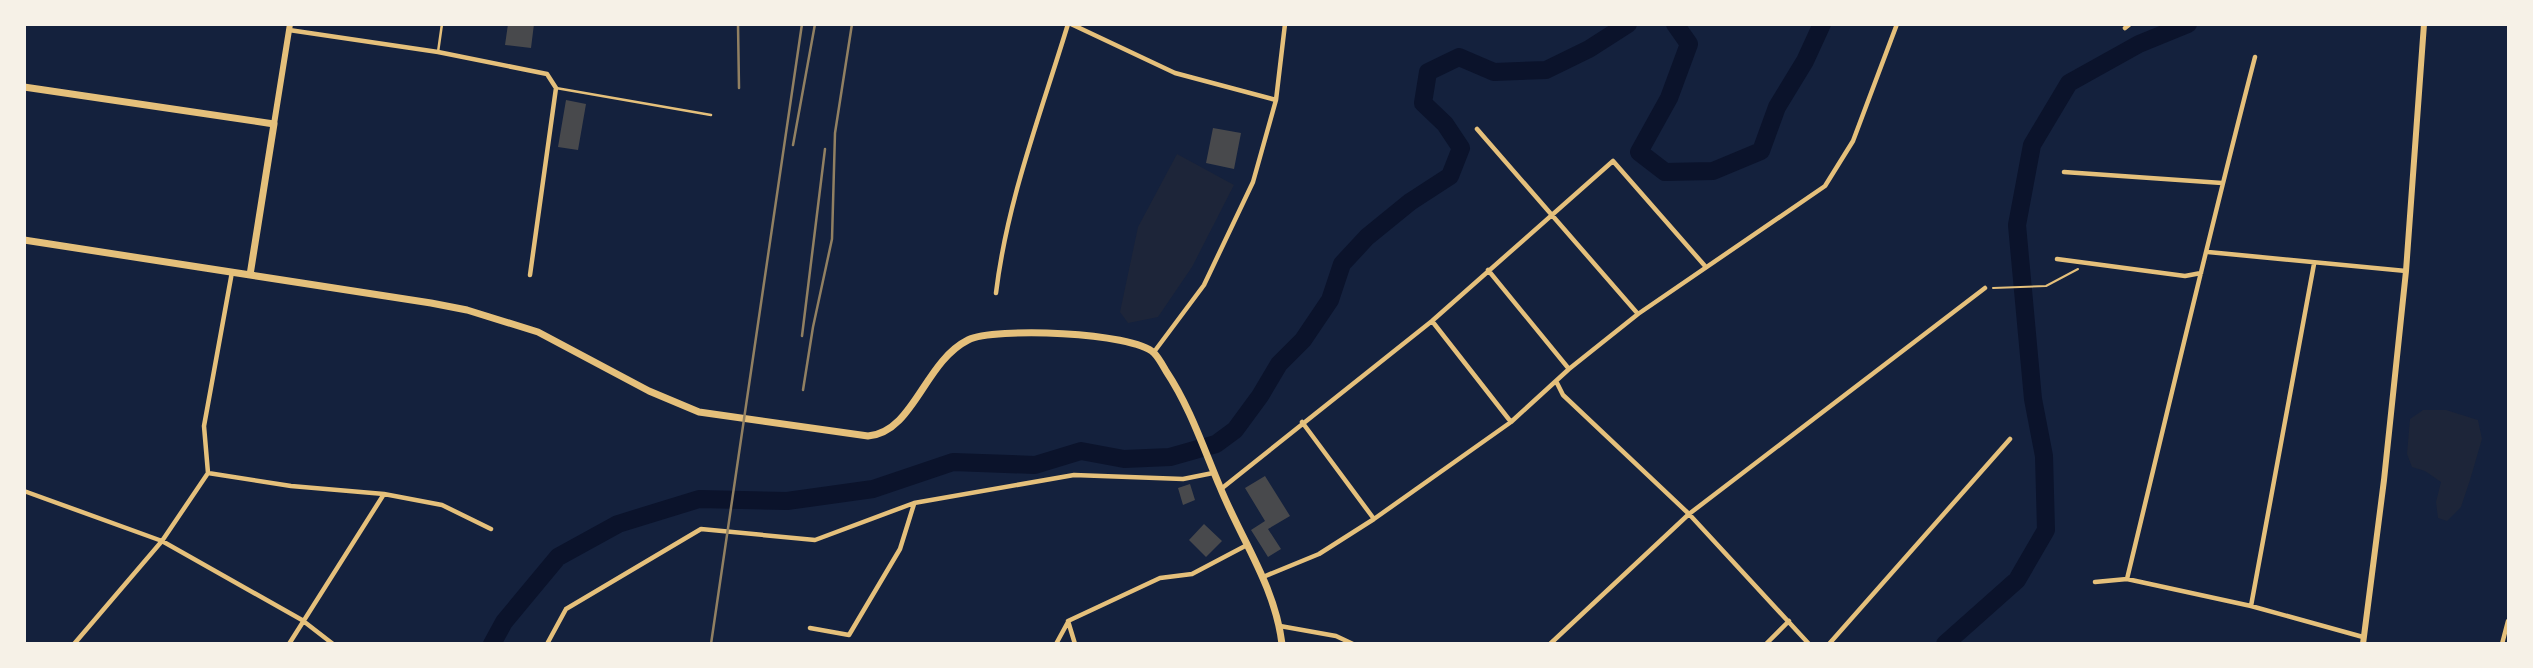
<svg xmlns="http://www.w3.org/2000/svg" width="2533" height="668" font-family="Montserrat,sans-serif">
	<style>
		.green { fill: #1d2539 }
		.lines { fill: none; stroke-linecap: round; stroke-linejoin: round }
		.river { stroke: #0b132b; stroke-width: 18 }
		.building { fill: #48494c }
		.path { stroke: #e5c07b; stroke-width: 2 }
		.service { stroke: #e5c07b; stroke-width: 2.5 }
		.minor { stroke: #e5c07b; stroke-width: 4.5 }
		.tertiary { stroke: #e5c07b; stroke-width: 6 }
		.secondary { stroke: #e5c07b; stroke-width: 7 }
		.rail { stroke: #918062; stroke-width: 2.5 }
	</style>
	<rect width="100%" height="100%" fill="#14213d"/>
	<path class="green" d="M 1177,154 L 1234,185 L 1192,267 L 1158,317 L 1128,323 L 1120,312 L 1138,227 Z
		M 2423,410 L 2446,410 L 2478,420 L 2482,439 L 2470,480 L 2461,507 L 2447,521 L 2438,518 L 2436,502 L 2441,482 L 2425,471 L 2412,467 L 2407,454 L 2410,419 Z"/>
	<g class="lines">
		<path class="river" d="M 1675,24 L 1689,44 L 1669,98 L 1639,152 L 1665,172 L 1713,171 L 1761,151 L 1777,107 L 1805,61 L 1822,24
			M 492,644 L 504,622 L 558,557 L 618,524 L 699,499 L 787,501 L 873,489 L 953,462 L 1035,465 L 1081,451 L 1124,459 L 1170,457 L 1216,444 L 1235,430 L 1260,396 L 1279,364 L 1303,340 L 1330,300 L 1342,264 L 1367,237 L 1410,202 L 1450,176 L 1461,148 L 1445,124 L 1423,103 L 1428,72 L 1459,57 L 1494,72 L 1546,70 L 1589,49 L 1628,24
			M 1945,644 L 2017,580 L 2046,530 L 2044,456 L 2033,399 L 2017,225 L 2032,145 L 2069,83 L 2139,44 L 2188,24"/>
	</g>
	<path class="building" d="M 508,24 L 534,24 L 531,48 L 505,45 Z
		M 566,100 L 586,104 L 578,150 L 558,147 Z
		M 1213,128 L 1241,133 L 1234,169 L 1206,163 Z
		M 1265,476 L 1290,516 L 1268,529 L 1281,549 L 1268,557 L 1251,530 L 1265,521 L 1245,488 Z
		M 1190,484 L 1195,500 L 1183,505 L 1178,488 Z
		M 1204,524 L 1222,541 L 1206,557 L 1189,540 Z"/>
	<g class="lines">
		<path class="path" d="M 1993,288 L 2046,286 L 2078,269"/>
		<path class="service" d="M 438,52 L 442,24
			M 556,88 L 711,115"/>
		<path class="minor" d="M 1071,24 L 1175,73 L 1276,100
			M 2125,28 L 2130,24
			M 289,30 L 438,52 L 547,74 L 556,88 L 530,275
			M 1477,129 L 1638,314
			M 2064,172 L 2222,183
			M 2208,252 L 2406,271
			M 2057,259 L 2185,276 L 2201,273
			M 1488,270 L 1569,369
			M 996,293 C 1007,201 1041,113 1068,24
			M 1432,321 L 1511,422
			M 1154,352 L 1204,285 L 1253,182 L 1276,100 L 1285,24
			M 1557,383 L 1563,395 L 1689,514 L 1809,644
			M 1302,422 L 1374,519
			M 208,473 L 291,486 L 384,494 L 442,505 L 491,529
			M 1221,489 L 1432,321 L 1613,161 L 1705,266
			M 24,491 L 162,541 L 302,620 L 333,644
			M 1263,577 L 1319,554 L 1374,519 L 1511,422 L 1569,369 L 1638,314 L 1825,186 L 1853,141 L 1897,24
			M 2127,579 C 2169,405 2210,230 2255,57
			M 2095,582 L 2127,579 L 2251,606 L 2363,637
			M 2251,606 L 2314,264
			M 1280,626 L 1336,636 L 1353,644
			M 810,628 L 849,635 L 900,549 L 914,504
			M 74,644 L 162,541 L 208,473 L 204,426 L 232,272
			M 289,644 L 384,494
			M 547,644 L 566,609 L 701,529 L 815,540 L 914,503 L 1074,475 L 1183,479 L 1213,473
			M 1056,644 L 1068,622
			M 1075,644 L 1068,621 L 1160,578 L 1192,574 L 1247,545
			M 1550,644 L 1689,514 L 1985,288
			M 1766,644 L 1789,621
			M 1829,644 L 2010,439
			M 2502,644 L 2508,621"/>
		<path class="tertiary" d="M 274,124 L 290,24
			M 2363,644 L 2384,480 L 2406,271 L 2424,24"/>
		<path class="secondary" d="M 24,87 L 274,124 L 250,275
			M 24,240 L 431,303 L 467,310 L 538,332 L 649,391 L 699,412 L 868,436 C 914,432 924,362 968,340 C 994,327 1133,332 1154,353 C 1159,358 1163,366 1166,371 C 1190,407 1203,447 1220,487 C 1241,539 1275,586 1282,644"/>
		<path class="rail" d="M 738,24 L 739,88
			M 793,145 L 815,24
			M 802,336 L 825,149
			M 803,390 L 813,327 L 832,239 L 835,133 L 852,24
			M 711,644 L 802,24"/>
	</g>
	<rect width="2533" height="668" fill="none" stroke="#f6f1e7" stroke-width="52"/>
</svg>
